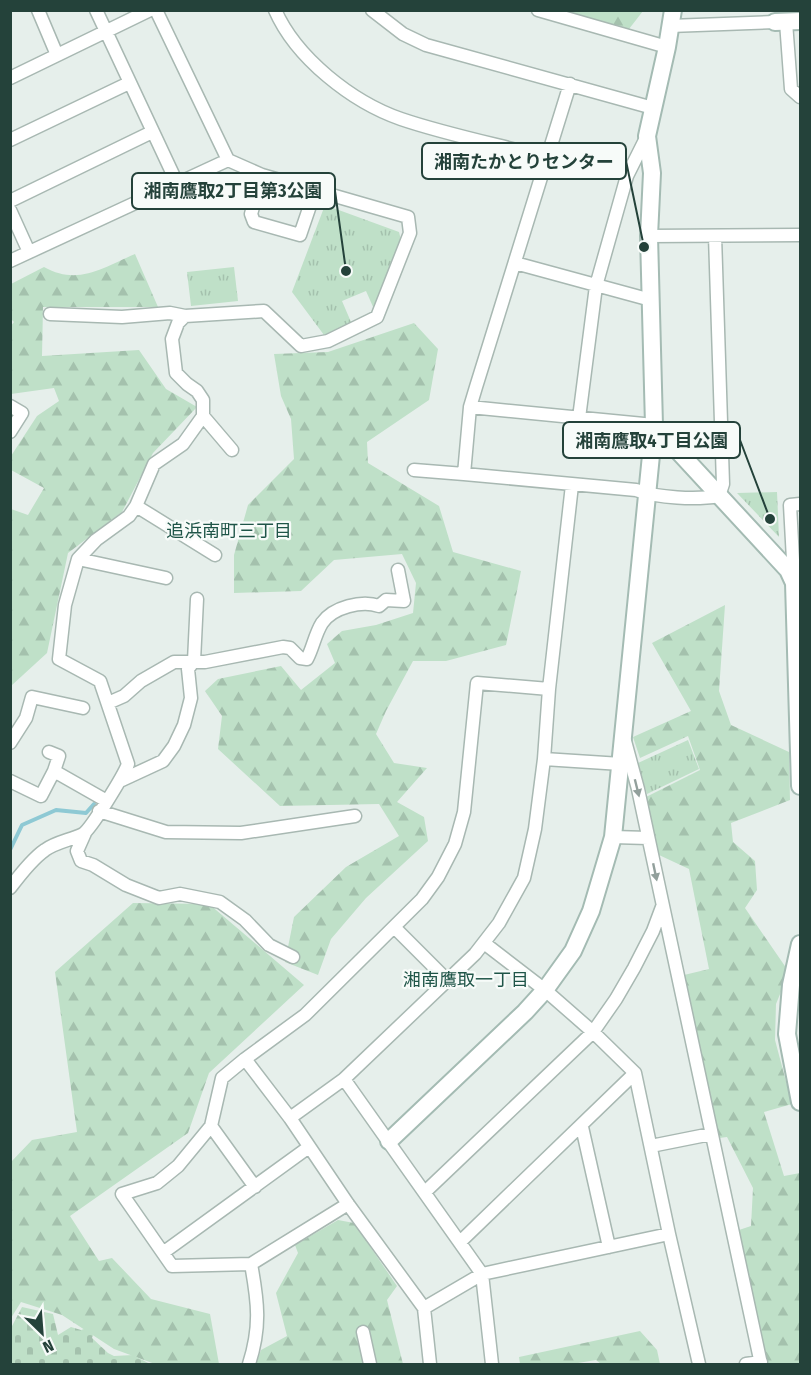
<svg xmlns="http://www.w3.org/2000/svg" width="811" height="1375" font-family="'Fira Sans Condensed','Noto Sans JP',sans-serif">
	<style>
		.forest { fill: url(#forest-firs) }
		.cemetery { fill: url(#cemetery-stones) }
		.park { fill: url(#park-tufts) }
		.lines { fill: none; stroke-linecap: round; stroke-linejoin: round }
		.stream { stroke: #8ec9d4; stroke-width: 4 }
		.street-casing { stroke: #a8b8b2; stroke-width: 15 }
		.secondary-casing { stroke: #a4bbb3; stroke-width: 20 }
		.street { stroke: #fff; stroke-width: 12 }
		.secondary { stroke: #fff; stroke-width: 16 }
		.oneway { fill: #92a09c }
		.labels { text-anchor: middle; stroke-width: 4.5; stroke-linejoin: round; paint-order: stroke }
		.neighbourhood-label { font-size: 18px; fill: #1f5548; stroke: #f7fbf9 }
		.leader { fill: none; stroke: #24423a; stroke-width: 2 }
		.callout-dot { fill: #24423a; stroke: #f7fbf9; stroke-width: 2 }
		.callout { fill: #f7fbf9; stroke: #24423a; stroke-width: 2 }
		.callout-label { font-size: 18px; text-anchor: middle; font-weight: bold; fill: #24423a }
	</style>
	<defs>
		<pattern id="forest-firs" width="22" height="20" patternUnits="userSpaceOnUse" patternTransform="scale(1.5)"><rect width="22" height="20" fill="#bfe0c8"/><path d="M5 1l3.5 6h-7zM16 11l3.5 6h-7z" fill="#a4c1ad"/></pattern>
		<pattern id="cemetery-stones" width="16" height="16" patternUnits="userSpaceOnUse" patternTransform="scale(1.5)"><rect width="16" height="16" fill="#bfe0c8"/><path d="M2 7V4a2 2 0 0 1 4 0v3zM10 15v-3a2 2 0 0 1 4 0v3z" fill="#a4c1ad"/></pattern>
		<pattern id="park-tufts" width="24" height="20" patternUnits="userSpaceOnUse" patternTransform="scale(1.5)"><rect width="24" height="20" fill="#bfe0c8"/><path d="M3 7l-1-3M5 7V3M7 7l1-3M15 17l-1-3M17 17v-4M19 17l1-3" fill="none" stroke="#a4c1ad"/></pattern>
	</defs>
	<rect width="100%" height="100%" fill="#e6efeb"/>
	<path class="forest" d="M 564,11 L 643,11 L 629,29 Z
		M 135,254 L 158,307 L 43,307 L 42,356 L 139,350 L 166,389 L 197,407 L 153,453 L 122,512 L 68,553 L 47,653 L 11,686 L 11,509 L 28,515 L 44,488 L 11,470 L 11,456 L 37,416 L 59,401 L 54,388 L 11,394 L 10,327 L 14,322 L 11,319 L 11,284 L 44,267 C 78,286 102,268 135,254 Z
		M 414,323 L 438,349 L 429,400 L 367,442 L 368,463 L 439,506 L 453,552 L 521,571 L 506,645 L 446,661 L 413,661 L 386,711 L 376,734 L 394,763 L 427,768 L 397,802 L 424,817 L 428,841 L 366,898 L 331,939 L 318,975 L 285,962 L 294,917 L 346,867 L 399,836 L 379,804 L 280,806 L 218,749 L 222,716 L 205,691 L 218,679 L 281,666 L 301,690 L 335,663 L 327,644 L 342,631 L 376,625 L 413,613 L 416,583 L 402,554 L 334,560 L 301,591 L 234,593 L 234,555 L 248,505 L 294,459 L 291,419 L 281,396 L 274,354 L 328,352 Z
		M 725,605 L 719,691 L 731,725 L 789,752 L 790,800 L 731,823 L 733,842 L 755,861 L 757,890 L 745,908 L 789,972 L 776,1004 L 775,1040 L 792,1104 L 764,1112 L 784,1176 L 800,1173 L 800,1364 L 767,1364 L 739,1230 L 751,1226 L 753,1188 L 727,1137 L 719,1138 L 684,975 L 709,969 L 689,869 L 659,855 L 646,797 L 700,770 L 688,736 L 640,758 L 633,737 L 691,711 L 652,643 Z
		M 133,903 L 209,904 L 304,985 L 209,1073 L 188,1133 L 70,1216 L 99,1261 L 112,1258 L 151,1299 L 210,1314 L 219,1364 L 155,1364 L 114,1349 L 62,1315 L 21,1302 L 11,1318 L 11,1162 L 32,1140 L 77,1132 L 55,972 Z
		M 338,1220 L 354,1223 L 397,1286 L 387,1300 L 403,1364 L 256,1364 L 261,1350 L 287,1336 L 276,1293 L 298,1253 L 295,1245 Z
		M 640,1331 L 657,1350 L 660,1364 L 601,1364 L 596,1360 L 572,1364 L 520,1364 L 519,1357 Z"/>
	<path class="cemetery" d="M 22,1307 L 53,1314 L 58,1335 L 71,1327 L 81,1330 L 87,1328 L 93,1335 L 92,1338 L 108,1353 L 114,1356 L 133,1355 L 150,1364 L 11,1364 L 11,1328 Z"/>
	<path class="park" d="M 325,205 L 399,232 L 403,248 L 374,309 L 366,291 L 342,301 L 351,322 L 324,335 L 292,292 Z
		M 234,267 L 238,301 L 191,306 L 187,272 Z
		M 777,492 L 779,537 L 737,493 Z
		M 688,740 L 699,769 L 647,794 L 638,763 Z"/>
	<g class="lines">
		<path class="stream" d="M 10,850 L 22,825 L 56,810 L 86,813 L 94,804"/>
		<defs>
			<path id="street" d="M 38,10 L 57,55
				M 96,10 L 177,183
				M 275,10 C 296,58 352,102 401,119 C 448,135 500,145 548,158
				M 372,10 L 403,34 L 426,45 L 653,108
				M 538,10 L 667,47
				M 786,22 L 791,89 L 800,97
				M 670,26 L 775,22
				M 10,78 L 150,10
				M 570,84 L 476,387 L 470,407 L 464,474 L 636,490 C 658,498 696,500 719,496 L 723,484 L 715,236
				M 10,140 L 129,83
				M 262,175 L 251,214 L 254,222 L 300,235 L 315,191
				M 10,201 L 152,132
				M 10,210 L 29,252
				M 649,236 L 800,235
				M 10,261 L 228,160
				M 515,263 L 651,300
				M 50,314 L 122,317 L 170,313 L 185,316
				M 10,406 L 22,413 L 10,432
				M 470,407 L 654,425
				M 203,416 L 232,450
				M 579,418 L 596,286 L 627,176 L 647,136
				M 414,470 L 464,474
				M 136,506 L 215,555
				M 78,559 L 166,578
				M 794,578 L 790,505 L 800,504
				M 108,703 L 124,696 L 141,681 L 174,662 L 205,662 L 283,647 L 290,648 L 300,658 L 307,659 C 313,648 315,634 322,623 C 333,607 362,600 379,606 L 386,600 L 404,601 L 398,570
				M 625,741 L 638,789 L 761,1364
				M 10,743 L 26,718 L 32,697 L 83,708
				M 49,752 L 59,756 L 54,771
				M 544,759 L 621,764
				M 122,780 L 163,761 L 174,746 L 184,725 L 191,698 L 188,669 L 194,661 L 197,599
				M 10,781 L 41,796 L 54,771 L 105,800
				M 99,811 L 166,832 L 241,833 L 355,816
				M 85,833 L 77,851 L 81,861 L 93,865 L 126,885 L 159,898 L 180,894 L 220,902 L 245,920 L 269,945 L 293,957
				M 613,837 L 648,838
				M 10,888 C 19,876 32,859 45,850 C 56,842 71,840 83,834 C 91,829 124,775 128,764 L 100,681 L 59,659 L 65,605 L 78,559 L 96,540 L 129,516 L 136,506 L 154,464 L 183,444 L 203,416 L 203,400 L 197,391 L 187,384 L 176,373 L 172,339 L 178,323 L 185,316 L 264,311 L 301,346 L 328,341 L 377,317 L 410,233 L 408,217 L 262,175 L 228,160 L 156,10
				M 394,927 L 447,980
				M 484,943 L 545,990 L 593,1032 L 635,1073 L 669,1234 L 699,1364
				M 245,1059 L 290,1118 L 348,1204 L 424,1308 L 430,1364
				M 344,1079 L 482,1274 L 492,1364
				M 290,1118 L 344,1079 L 475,954 L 499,923 L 524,878 L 535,829 L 544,759 L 549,689 L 572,485
				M 211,1126 L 255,1187
				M 582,1127 L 609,1247
				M 651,1146 L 711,1134
				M 425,1192 L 593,1032 L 616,999 L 634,968 L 653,931 L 662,907
				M 348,1204 L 251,1264 L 172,1266 L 122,1194 L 157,1183 L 178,1166 L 211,1126 L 222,1078 L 245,1059 L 305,1015 L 422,899 L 438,877 L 455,844 L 464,812 L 477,683 L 549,689
				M 460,1242 L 635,1073
				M 164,1252 L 309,1147
				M 424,1308 L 482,1274 L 669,1234
				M 363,1332 L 370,1364
				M 249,1364 C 261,1327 258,1302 251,1264
				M 746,1364 L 761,1362"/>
			<path id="secondary" d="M 775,22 L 800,21
				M 654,425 L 788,570 L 794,583 L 800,786
				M 800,944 L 791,985 L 787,1034 L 800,1102
				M 389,1141 L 525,1012 L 545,990 L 573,951 L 591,911 L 613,837 L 654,425 L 649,236 L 652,173 L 647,136 L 667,47 L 673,10"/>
		</defs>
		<use href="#street" class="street-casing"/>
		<use href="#secondary" class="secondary-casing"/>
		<use href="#street" class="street"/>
		<use href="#secondary" class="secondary"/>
	</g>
	<defs><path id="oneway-solid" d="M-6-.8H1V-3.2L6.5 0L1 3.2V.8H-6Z" transform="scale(1.5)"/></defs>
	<g class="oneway">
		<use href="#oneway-solid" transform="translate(637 788) rotate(76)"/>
		<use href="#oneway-solid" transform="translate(655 872) rotate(78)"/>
	</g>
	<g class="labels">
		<g class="neighbourhood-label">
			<text x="229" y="537">追浜南町三丁目</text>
			<text x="466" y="986">湘南鷹取一丁目</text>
		</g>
	</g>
	<path class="leader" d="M644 247L626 161M346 271L335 191M770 519L740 440"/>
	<g class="callout-dot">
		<circle cx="644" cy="247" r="6"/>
		<circle cx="346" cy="271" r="6"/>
		<circle cx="770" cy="519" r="6"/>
	</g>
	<g class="callout">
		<rect x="422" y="143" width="204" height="36" rx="6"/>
		<rect x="132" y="173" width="203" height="36" rx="6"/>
		<rect x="563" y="422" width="177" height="36" rx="6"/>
	</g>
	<g class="callout-label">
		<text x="524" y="168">湘南たかとりセンター</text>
		<text x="233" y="197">湘南鷹取2丁目第3公園</text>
		<text x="652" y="447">湘南鷹取4丁目公園</text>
	</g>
	<rect width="811" height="1375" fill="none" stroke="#24423a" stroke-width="24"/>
	<g transform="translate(42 1333) rotate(155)" stroke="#f7fbf9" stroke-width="4.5" paint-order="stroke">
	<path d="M0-4.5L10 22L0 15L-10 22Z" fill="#24423a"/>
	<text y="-9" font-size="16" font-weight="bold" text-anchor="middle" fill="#24423a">N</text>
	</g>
</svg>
